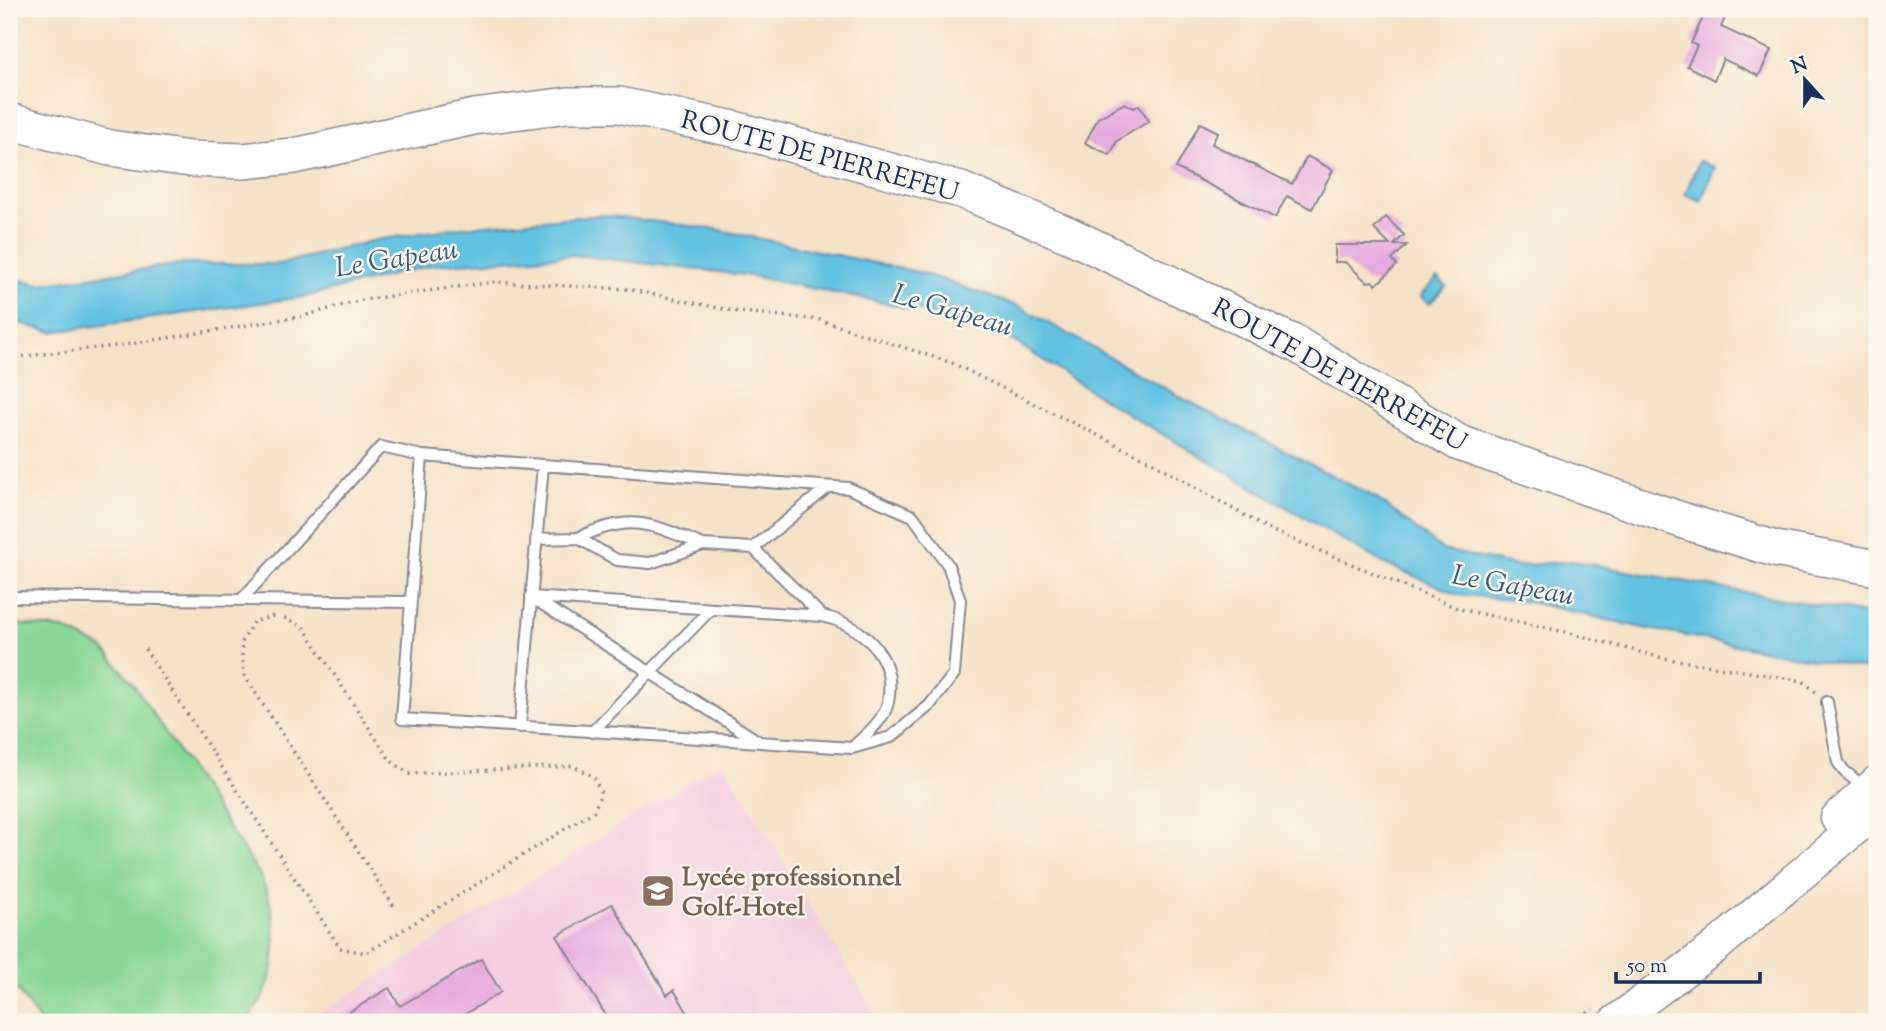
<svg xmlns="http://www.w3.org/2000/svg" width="1886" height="1031" font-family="'Sorts Mill Goudy',serif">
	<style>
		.built { fill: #f3cfe0 }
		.green { fill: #88d796; stroke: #52837a; stroke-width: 2 }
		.water { fill: #64c2e2; stroke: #4078a0; stroke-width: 2 }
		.building { fill: #e7aadd }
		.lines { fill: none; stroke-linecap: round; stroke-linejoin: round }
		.lane-casing { stroke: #888893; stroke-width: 14 }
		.secondary-casing { stroke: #888893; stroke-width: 35 }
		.primary-casing { stroke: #888893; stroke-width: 38 }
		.path { stroke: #888893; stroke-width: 3.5; stroke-dasharray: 2 5; stroke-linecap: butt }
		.lane { stroke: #fff; stroke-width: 10 }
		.secondary { stroke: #fff; stroke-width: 32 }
		.primary { stroke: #fff; stroke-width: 35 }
		.labels { text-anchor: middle; stroke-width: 5; stroke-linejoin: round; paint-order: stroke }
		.street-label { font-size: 26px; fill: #1b2f5e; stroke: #fbf7ec }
		.education-label { font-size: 26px; font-weight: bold; fill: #785e54; stroke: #fbf7ec; text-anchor: start }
		.water-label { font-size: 28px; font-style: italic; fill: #315b86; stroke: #fbf7ec }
	</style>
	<rect width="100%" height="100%" fill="#fbf7ec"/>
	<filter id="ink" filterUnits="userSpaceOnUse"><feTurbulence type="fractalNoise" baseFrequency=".0143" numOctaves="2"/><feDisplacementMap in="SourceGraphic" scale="14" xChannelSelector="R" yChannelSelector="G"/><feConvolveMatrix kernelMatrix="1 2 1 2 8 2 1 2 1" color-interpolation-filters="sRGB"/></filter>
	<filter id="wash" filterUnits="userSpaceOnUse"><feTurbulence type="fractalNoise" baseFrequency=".00686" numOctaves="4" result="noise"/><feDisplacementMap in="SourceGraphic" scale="28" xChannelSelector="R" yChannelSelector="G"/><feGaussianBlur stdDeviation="1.57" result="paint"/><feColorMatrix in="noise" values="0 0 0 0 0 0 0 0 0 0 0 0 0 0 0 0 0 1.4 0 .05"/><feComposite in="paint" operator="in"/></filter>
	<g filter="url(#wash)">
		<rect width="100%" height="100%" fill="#f4e2c8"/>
		<path class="built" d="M 722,761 L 880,1022 L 306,1022 Z"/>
		<path class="green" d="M 17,624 L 64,629 L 103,648 L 132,682 L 260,875 C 281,921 283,984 244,1022 L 40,1022 L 9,978 L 9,625 Z"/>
		<path class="water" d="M 1699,161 L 1715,167 L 1701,201 L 1685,194 Z
			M 602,215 L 715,229 L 926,274 L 1020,307 L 1188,401 L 1376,498 L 1443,550 L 1517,566 L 1572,561 L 1877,616 L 1877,671 L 1638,627 L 1530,602 L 1457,594 L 1385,564 L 1337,537 L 1116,407 L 1007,337 L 927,312 L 752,276 L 575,255 L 432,265 L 304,297 L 52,332 L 9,320 L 9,278 L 40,284 L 180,264 L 279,264 L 376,240 L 461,227 Z
			M 1437,278 L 1446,286 L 1429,304 L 1420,296 Z"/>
		<g id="blocks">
			<path class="building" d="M 1707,9 L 1729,9 L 1721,27 L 1771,50 L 1759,76 L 1723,59 L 1714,80 L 1687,66 L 1697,46 L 1691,43 Z
				M 1125,103 L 1134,108 L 1139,105 L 1149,121 L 1117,141 L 1110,155 L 1085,143 L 1098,118 Z
				M 1200,123 L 1218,132 L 1212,144 L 1292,184 L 1307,156 L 1333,170 L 1312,209 L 1287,196 L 1275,218 L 1176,168 Z
				M 1386,217 L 1404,235 L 1394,245 L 1407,245 L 1392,260 L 1397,265 L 1376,285 L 1372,281 L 1367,282 L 1345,262 L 1335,262 L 1335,245 L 1390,245 L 1374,229 Z
				M 612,904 L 667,995 L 674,990 L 693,1022 L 610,1022 L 557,936 Z
				M 481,959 L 501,992 L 452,1022 L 333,1022 L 389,988 L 400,1006 Z"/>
		</g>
	</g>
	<g filter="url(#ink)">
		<use href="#blocks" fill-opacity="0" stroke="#888893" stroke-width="2"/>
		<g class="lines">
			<defs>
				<path id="lane" d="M 422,456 L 848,488 L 913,516 L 948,565 L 960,600 L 954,674 L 929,706 L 891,737 L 852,748 L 402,719 Z
					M 578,538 C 632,512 651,524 703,545
					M 536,539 L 578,538 L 617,560 L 650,563 L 703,545 L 753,548 L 828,487
					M 753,548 L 822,616
					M 9,597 L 409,602
					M 242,599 L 381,447 L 422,456
					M 1827,702 L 1838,762 L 1844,771 L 1865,788
					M 520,727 L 543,465
					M 592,732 L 711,609
					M 758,741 L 531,597 L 822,616 C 862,625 897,656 888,702 C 885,719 867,734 855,745"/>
				<path id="secondary" d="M 1837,818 L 1877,782
					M 1615,1022 L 1714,948 L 1877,810"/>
				<path id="primary" d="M 9,121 L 110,148 L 190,159 L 243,161 L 294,156 L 474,117 L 568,105 L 619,105 L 734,129 L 961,190 L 1069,235 L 1296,344 L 1459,443 L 1684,521 L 1775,549 L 1877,568"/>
			</defs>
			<use href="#lane" class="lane-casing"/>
			<use href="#secondary" class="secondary-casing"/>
			<use href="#primary" class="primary-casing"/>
			<path class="path" d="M 9,358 L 124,345 L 303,316 L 362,300 L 493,282 L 627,289 L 733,311 L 820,320 L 952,363 L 1150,461 L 1268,529 L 1459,609 L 1574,634 L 1658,657 L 1803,681 L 1818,694
				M 273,616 L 253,622 L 241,644 L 244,675 L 395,908
				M 145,649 L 340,948 L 366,953 L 594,811 L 601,793 L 594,777 L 573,766 L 409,774 L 390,760 L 304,628 L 281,616
				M 1576,1022 L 1593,1009"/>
			<use href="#lane" class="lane"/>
			<use href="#secondary" class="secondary"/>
			<use href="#primary" class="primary"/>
		</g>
	</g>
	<defs>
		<symbol id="school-square" viewBox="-11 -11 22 22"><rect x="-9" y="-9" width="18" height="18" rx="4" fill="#8d6e63" stroke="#fbf7ec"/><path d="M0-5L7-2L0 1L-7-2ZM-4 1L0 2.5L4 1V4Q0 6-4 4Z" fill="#fff"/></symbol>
	</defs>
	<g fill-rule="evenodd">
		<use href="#school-square" x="639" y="872" width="38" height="38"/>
	</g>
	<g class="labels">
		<g class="street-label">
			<text transform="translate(820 155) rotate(15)" y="9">ROUTE DE PIERREFEU</text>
			<text transform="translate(1340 374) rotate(29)" y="9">ROUTE DE PIERREFEU</text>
		</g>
		<g class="education-label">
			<text x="682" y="885">Lycée professionnel<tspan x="682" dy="30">Golf-Hotel</tspan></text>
		</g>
		<g class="water-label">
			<text transform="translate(396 257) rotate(-9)" y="10">Le Gapeau</text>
			<text transform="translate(953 309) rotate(16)" y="10">Le Gapeau</text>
			<text transform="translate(1513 584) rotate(10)" y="10">Le Gapeau</text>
		</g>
	</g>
	<rect width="1886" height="1031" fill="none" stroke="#fbf7ec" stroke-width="35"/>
	<g transform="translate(1805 80) rotate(339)" stroke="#fbf7ec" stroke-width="5" paint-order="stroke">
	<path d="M0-5L12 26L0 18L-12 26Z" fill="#1b2f5e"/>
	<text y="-10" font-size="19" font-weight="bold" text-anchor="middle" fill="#1b2f5e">N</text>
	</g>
	<path d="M1616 972v10h144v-10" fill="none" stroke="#1b2f5e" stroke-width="3.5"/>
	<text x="1627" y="972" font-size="21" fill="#1b2f5e" stroke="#fbf7ec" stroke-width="5" paint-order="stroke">50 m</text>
</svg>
